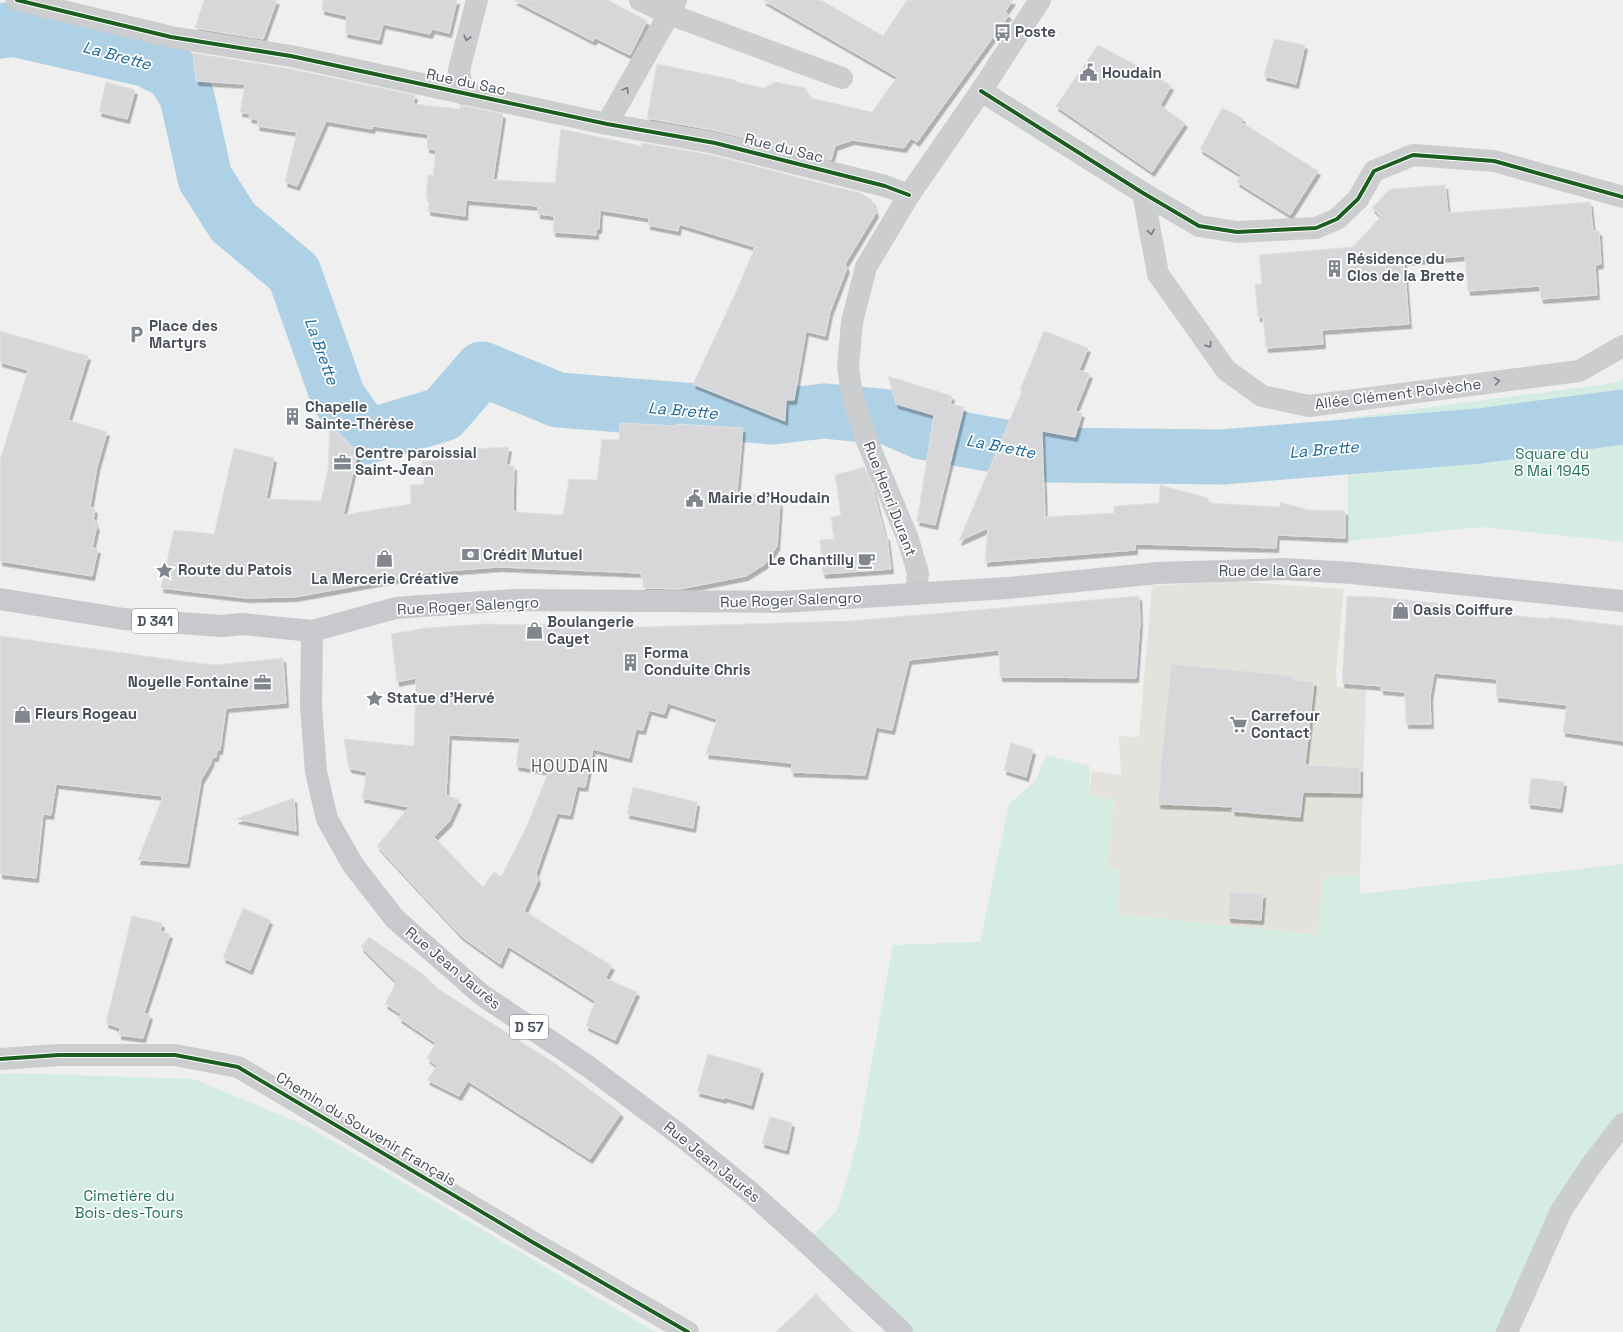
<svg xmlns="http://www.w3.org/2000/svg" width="1623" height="1332" font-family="'Space Grotesk',sans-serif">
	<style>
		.commercial { fill: #e4e2dc }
		.green { fill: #d5ece2 }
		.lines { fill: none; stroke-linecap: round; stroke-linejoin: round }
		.river { stroke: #aed1e6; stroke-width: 55 }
		.building { fill: #d7d7d9; stroke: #e0e1e2; fill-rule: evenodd; filter: url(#shadow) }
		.minor { stroke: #cbcdcf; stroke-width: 22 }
		.major { stroke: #c7c9cc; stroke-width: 22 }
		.cycleway-casing { stroke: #fff; stroke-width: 6 }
		.cycleway { stroke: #1b5e20; stroke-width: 4 }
		.oneway { stroke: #767a82 }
		.labels { text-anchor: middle; stroke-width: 3.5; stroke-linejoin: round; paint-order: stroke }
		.shield { fill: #fff; stroke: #7f838b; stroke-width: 1 }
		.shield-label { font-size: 14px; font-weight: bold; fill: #484e59 }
		.poi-label { font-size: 15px; font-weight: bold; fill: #484e59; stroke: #fff; text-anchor: start }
		.street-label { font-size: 15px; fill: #484e59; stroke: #fff }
		.park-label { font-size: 15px; fill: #207357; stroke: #fff }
		.water-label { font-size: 16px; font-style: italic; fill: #1b6999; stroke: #fff }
		.quarter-label { font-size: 17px; letter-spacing: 1px; fill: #5b5d62; stroke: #fff }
	</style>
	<defs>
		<filter id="shadow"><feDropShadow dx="2.5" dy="4.5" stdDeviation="0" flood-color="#0004"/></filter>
	</defs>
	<rect width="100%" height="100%" fill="#efefef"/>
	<path class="commercial" d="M 1233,581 L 1344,589 L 1336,671 L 1337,687 L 1366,689 L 1360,876 L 1330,876 L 1323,880 L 1318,935 L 1117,914 L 1120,869 L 1107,868 L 1114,800 L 1089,795 L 1092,771 L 1121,775 L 1119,736 L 1139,737 L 1152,586 Z"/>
	<path class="green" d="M 1623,379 L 1623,542 L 1481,527 L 1347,541 L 1349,418 L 1614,383 Z
		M 1046,755 L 1090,766 L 1089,794 L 1114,800 L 1107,868 L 1120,869 L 1117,914 L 1317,935 L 1323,880 L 1330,876 L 1360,876 L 1360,894 L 1623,864 L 1623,1116 L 1507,1332 L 902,1332 L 807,1243 L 838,1209 L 857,1143 L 893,945 L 980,942 L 1009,804 L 1036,780 Z
		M 11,1073 L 194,1079 L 309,1127 L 655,1332 L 0,1332 L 0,1074 Z"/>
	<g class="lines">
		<path class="river" d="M 0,31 L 13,29 L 148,60 L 173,73 L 187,97 L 205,178 L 233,222 L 294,273 L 338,397 L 366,437 L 443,414 L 482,369 L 558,400 L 773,417 L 824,411 L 888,417 L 922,432 L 1049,455 L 1222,457 L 1479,436 L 1623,417"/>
	</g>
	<path class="building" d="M 204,0 L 277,0 L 263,39 L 195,28 Z
		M 323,0 L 457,0 L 449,33 L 432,29 L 430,34 L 383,24 L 379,40 L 345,33 L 347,16 L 322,10 Z
		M 514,0 L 608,0 L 647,21 L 630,55 L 596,38 L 593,41 Z
		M 763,0 L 821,0 L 883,36 L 907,0 L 1013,0 L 1005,12 L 1009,15 L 917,142 L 911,138 L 904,148 L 852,140 L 835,146 L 831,160 L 718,131 L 647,118 L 657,64 L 736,80 L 736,82 L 764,88 L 775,82 L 805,88 L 811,98 L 872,112 L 897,77 Z
		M 1274,39 L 1305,45 L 1296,84 L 1264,76 Z
		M 1098,45 L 1152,73 L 1171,86 L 1160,105 L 1185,123 L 1152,172 L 1056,106 Z
		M 193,53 L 291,69 L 415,95 L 413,104 L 460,109 L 460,106 L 465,106 L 503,114 L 493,180 L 555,183 L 561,129 L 641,146 L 642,143 L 712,155 L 824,184 L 860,193 L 872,200 L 876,213 L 845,264 L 847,268 L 830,312 L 825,336 L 806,331 L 794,400 L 786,400 L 785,421 L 693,384 L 736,292 L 755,247 L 679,224 L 678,231 L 648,225 L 649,218 L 600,210 L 599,229 L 596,229 L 596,235 L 553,232 L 554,216 L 538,214 L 538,206 L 466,200 L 465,216 L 428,211 L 430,197 L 426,197 L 428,175 L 433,176 L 436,150 L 427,148 L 428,134 L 373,126 L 372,129 L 326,121 L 297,186 L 285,182 L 297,132 L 257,126 L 258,120 L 249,118 L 250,114 L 240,112 L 245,84 L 196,81 Z
		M 106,82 L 135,90 L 127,119 L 99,112 Z
		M 1222,108 L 1243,118 L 1241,122 L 1318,171 L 1290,215 L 1237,182 L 1241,175 L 1200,149 Z
		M 1445,185 L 1448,213 L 1590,202 L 1593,231 L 1599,231 L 1601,264 L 1595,265 L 1597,295 L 1541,299 L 1540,286 L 1468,291 L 1465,256 L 1404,261 L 1409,324 L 1322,330 L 1323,344 L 1266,348 L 1263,317 L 1258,317 L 1255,284 L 1262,284 L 1259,255 L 1353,247 L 1381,216 L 1372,208 L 1390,189 Z
		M 0,331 L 88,356 L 68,420 L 107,432 L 97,467 L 90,507 L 95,509 L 93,520 L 95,520 L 95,525 L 97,525 L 92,548 L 98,549 L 92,576 L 0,561 L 0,460 L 28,370 L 0,362 Z
		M 1044,331 L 1088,348 L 1079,370 L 1090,374 L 1075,411 L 1082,413 L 1075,437 L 1042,431 L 1045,517 L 1114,513 L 1114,506 L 1159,503 L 1160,485 L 1208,498 L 1208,503 L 1280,507 L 1280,502 L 1308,510 L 1345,511 L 1345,538 L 1277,535 L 1276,548 L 1135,544 L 1135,550 L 985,562 L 988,528 L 959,541 L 1022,391 L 1020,390 Z
		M 888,376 L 952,396 L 950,404 L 964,407 L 935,525 L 917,521 L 934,415 L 896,404 Z
		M 620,423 L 677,426 L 677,424 L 743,428 L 737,493 L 773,495 L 780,503 L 777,546 L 765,564 L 746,576 L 680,589 L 644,588 L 641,573 L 499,567 L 432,572 L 295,597 L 246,598 L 161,588 L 174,530 L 214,534 L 234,448 L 274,458 L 266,499 L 321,501 L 328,469 L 330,424 L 358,452 L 343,515 L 411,504 L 410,485 L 424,484 L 422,461 L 439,460 L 438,451 L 509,447 L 506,465 L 514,466 L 513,509 L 515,512 L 563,515 L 569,479 L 597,480 L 602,439 L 619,440 Z
		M 864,467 L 873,489 L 885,536 L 887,536 L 891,569 L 823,574 L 820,540 L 834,539 L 831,517 L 841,515 L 835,475 Z
		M 1139,596 L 1140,621 L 1136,678 L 1000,677 L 999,650 L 909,660 L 892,730 L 876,727 L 865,775 L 791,772 L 792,763 L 706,754 L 717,719 L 668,703 L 664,714 L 649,710 L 643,730 L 636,729 L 629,758 L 593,749 L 585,787 L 577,786 L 570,815 L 557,813 L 536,873 L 538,880 L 524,911 L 612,966 L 605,978 L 637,992 L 615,1040 L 586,1026 L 595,1001 L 508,946 L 500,964 L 461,936 L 377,846 L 409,807 L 362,798 L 367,772 L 349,768 L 344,739 L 414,746 L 416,678 L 397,682 L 391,634 L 426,628 L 483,624 L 571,625 L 572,629 L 849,621 ZM 449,735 L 520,738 L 516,766 L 549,771 L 526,828 L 501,877 L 494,871 L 483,887 L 434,837 L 449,822 L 459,800 L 446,795 Z
		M 1347,596 L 1377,597 L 1455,605 L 1454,610 L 1549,619 L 1549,617 L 1623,626 L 1623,741 L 1563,732 L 1567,705 L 1496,697 L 1497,679 L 1434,673 L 1430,697 L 1431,724 L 1406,724 L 1405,692 L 1381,690 L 1381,686 L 1342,683 Z
		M 0,636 L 204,664 L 216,665 L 283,658 L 286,703 L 226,708 L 220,750 L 217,750 L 216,757 L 212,757 L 211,763 L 201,780 L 187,863 L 138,860 L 163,796 L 56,784 L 51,815 L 43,814 L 36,878 L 0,874 Z
		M 1171,664 L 1294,676 L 1293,680 L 1314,682 L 1305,765 L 1360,768 L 1360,793 L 1303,792 L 1300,817 L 1232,811 L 1233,807 L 1158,804 L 1161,773 L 1160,773 Z
		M 1011,743 L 1033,750 L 1026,777 L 1004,770 Z
		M 1531,778 L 1564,782 L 1560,808 L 1528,804 Z
		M 633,787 L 697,802 L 693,828 L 627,814 Z
		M 294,798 L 296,831 L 236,819 Z
		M 1230,892 L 1263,894 L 1261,920 L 1228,918 Z
		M 243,908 L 270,920 L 250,970 L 223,958 Z
		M 132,916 L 162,923 L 160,931 L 170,934 L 144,1013 L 150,1015 L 143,1038 L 119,1035 L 120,1028 L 106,1023 Z
		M 369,937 L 427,977 L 425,978 L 436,986 L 435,987 L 556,1064 L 621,1113 L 590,1159 L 468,1081 L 459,1096 L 427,1080 L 437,1066 L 427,1058 L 436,1043 L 399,1018 L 401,1014 L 385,1004 L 396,982 L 361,947 Z
		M 708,1054 L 761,1069 L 751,1105 L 724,1097 L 724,1099 L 697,1092 Z
		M 770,1117 L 792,1123 L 786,1150 L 762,1143 Z
		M 816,1294 L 853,1332 L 776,1332 Z"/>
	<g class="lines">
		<path class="minor" d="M 17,0 L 171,37 L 291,56 L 607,124 L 715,143 L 885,186 L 909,195
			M 676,0 L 669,14 L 842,78
			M 981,91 L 1143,193 L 1199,226 L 1237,232 L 1316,228 L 1337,219 L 1358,199 L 1374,171 L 1413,155 L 1494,161 L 1623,197
			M 463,94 L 459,70 L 477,0
			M 607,124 L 669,14 L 640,0
			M 1143,193 L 1158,274 L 1226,370 L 1262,396 L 1309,406 L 1579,371 L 1623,346
			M 916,594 L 918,573 L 908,539 L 867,441 L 852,395 L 848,367 L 852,322 L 866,267 L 909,195 L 981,91 L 1040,0
			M 0,1059 L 59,1055 L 175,1055 L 238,1067 L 534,1243 L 688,1332
			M 1507,1332 L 1561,1211 L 1590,1167 L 1623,1124"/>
		<path class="major" d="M 0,599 L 124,619 L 222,626 L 242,624 L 312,631 L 396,608 L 422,606 L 514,600 L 782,602 L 1008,588 L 1158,573 L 1284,569 L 1352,573 L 1623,601
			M 312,631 L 311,706 L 316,772 L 327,819 L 353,865 L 395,919 L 482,995 L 589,1067 L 680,1135 L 749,1191 L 807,1243 L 902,1332"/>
		<defs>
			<path id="cycleway" d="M 17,0 L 171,37 L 291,56 L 607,124 L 715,143 L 885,186 L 909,195
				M 981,91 L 1143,193 L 1199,226 L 1237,232 L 1316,228 L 1337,219 L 1358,199 L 1374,171 L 1413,155 L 1494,161 L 1623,197
				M 0,1059 L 59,1055 L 175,1055 L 238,1067 L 534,1243 L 688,1332"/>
		</defs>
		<use href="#cycleway" class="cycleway-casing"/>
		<use href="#cycleway" class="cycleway"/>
	</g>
	<defs><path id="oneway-chevron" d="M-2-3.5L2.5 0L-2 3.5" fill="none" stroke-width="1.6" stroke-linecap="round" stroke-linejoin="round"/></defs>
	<g class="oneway">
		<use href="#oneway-chevron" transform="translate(467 38) rotate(104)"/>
		<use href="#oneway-chevron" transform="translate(626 90) rotate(-60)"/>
		<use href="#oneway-chevron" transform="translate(1151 232) rotate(79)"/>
		<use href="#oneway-chevron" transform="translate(1209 345) rotate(55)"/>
		<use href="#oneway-chevron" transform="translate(1497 381) rotate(-7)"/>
	</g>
	<defs>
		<symbol id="bus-bare" viewBox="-9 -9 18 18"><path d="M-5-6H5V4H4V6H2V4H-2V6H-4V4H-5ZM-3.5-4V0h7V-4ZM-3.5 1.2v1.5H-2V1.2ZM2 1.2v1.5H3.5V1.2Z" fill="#82868e" stroke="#fff" stroke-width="2.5" paint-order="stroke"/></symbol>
		<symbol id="civic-bare" viewBox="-9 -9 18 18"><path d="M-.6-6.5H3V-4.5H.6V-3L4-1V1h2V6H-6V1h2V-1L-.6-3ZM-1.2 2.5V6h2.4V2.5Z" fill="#82868e" stroke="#fff" stroke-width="2.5" paint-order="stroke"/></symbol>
		<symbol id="building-bare" viewBox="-9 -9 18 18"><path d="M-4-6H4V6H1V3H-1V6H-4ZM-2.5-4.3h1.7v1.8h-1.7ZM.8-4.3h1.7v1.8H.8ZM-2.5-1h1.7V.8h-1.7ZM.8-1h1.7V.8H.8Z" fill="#82868e" stroke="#fff" stroke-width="2.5" paint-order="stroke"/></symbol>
		<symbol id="parking-bare" viewBox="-9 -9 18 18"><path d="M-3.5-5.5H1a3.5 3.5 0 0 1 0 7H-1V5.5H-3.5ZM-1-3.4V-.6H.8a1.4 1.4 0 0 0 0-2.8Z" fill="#82868e" stroke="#fff" stroke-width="2.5" paint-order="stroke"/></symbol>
		<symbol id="office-bare" viewBox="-9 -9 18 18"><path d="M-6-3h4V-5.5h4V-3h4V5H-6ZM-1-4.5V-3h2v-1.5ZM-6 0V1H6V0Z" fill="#82868e" stroke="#fff" stroke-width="2.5" paint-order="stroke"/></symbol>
		<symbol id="bank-bare" viewBox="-9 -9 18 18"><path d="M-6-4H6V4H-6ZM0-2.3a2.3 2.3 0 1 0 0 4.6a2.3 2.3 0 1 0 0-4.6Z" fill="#82868e" stroke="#fff" stroke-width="2.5" paint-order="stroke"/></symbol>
		<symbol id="shop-bare" viewBox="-9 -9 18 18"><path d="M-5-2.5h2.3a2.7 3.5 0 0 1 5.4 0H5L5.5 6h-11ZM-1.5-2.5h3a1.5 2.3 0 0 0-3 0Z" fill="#82868e" stroke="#fff" stroke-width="2.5" paint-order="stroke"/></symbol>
		<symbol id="cafe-bare" viewBox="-9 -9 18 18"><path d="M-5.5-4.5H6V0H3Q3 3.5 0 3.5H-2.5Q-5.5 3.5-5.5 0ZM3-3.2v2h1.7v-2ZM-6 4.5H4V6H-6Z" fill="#82868e" stroke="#fff" stroke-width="2.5" paint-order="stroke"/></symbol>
		<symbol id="sight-bare" viewBox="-9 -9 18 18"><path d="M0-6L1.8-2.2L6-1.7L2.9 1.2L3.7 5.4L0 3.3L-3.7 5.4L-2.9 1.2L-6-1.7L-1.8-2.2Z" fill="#82868e" stroke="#fff" stroke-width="2.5" paint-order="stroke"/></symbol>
		<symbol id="supermarket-bare" viewBox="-9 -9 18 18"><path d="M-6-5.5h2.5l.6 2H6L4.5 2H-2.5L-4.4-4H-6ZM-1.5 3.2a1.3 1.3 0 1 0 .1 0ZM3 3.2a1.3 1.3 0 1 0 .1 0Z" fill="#82868e" stroke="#fff" stroke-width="2.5" paint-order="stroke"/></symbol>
	</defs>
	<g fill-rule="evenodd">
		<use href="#bus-bare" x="990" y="20" width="25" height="25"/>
		<use href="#civic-bare" x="1076" y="60" width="25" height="25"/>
		<use href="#building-bare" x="1322" y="256" width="25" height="25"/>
		<use href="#parking-bare" x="124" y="322" width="25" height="25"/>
		<use href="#building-bare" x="280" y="404" width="25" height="25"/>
		<use href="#office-bare" x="330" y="450" width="25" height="25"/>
		<use href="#civic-bare" x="682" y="486" width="25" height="25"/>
		<use href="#bank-bare" x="458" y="542" width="25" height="25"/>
		<use href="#shop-bare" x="372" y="546" width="25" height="25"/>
		<use href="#cafe-bare" x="854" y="548" width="25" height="25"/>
		<use href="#sight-bare" x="152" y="558" width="25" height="25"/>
		<use href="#shop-bare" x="1388" y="598" width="25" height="25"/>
		<use href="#shop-bare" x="522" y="618" width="25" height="25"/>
		<use href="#building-bare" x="618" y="650" width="25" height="25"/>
		<use href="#office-bare" x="250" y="670" width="25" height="25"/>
		<use href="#sight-bare" x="362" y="686" width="25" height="25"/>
		<use href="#shop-bare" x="10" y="702" width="25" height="25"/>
		<use href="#supermarket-bare" x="1226" y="712" width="25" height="25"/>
	</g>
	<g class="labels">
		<g class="shield">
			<rect x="132" y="609" width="46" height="24" rx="3"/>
			<rect x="510" y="1015" width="38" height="24" rx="3"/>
		</g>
		<g class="shield-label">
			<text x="155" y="626">D 341</text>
			<text x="529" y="1032">D 57</text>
		</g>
		<g class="poi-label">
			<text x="1015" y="37">Poste</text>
			<text x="1102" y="78">Houdain</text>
			<text x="1347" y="264">Résidence du<tspan x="1347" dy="17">Clos de la Brette</tspan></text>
			<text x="149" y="331">Place des<tspan x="149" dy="17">Martyrs</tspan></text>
			<text x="305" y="412">Chapelle<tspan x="305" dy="17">Sainte-Thérèse</tspan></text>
			<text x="355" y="458">Centre paroissial<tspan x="355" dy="17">Saint-Jean</tspan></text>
			<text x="708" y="503">Mairie d'Houdain</text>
			<text x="483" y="560">Crédit Mutuel</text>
			<text x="854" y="565" text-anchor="end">Le Chantilly</text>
			<text x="178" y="575">Route du Patois</text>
			<text x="385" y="584" text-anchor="middle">La Mercerie Créative</text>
			<text x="1413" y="615">Oasis Coiffure</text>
			<text x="547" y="627">Boulangerie<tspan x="547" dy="17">Cayet</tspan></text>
			<text x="644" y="658">Forma<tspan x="644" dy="17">Conduite Chris</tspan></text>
			<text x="249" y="687" text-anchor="end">Noyelle Fontaine</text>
			<text x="387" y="703">Statue d'Hervé</text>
			<text x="35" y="719">Fleurs Rogeau</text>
			<text x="1251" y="721">Carrefour<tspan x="1251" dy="17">Contact</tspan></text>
		</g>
		<g class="street-label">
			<text transform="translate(466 82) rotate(12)" y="5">Rue du Sac</text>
			<text transform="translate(784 148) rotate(14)" y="5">Rue du Sac</text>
			<text transform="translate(1398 394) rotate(-7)" y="5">Allée Clément Polvèche</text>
			<text transform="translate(890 499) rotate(69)" y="5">Rue Henri Durant</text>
			<text x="1270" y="576">Rue de la Gare</text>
			<text transform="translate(791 600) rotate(-2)" y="5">Rue Roger Salengro</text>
			<text transform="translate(468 606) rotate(-3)" y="5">Rue Roger Salengro</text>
			<text transform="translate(453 968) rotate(40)" y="5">Rue Jean Jaurès</text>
			<text transform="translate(366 1129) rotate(31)" y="5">Chemin du Souvenir Français</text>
			<text transform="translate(712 1162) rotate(39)" y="5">Rue Jean Jaurès</text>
		</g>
		<g class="park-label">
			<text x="1552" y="459">Square du<tspan x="1552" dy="17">8 Mai 1945</tspan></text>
			<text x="129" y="1201">Cimetière du<tspan x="129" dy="17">Bois-des-Tours</tspan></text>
		</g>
		<g class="water-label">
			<text transform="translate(117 55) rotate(15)" y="6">La Brette</text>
			<text transform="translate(322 351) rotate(70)" y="6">La Brette</text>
			<text transform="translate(683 410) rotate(5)" y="6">La Brette</text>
			<text transform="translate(1001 446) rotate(11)" y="6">La Brette</text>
			<text transform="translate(1324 449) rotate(-5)" y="6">La Brette</text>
		</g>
		<g class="quarter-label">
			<text x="570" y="772">HOUDAIN</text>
		</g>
	</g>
</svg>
